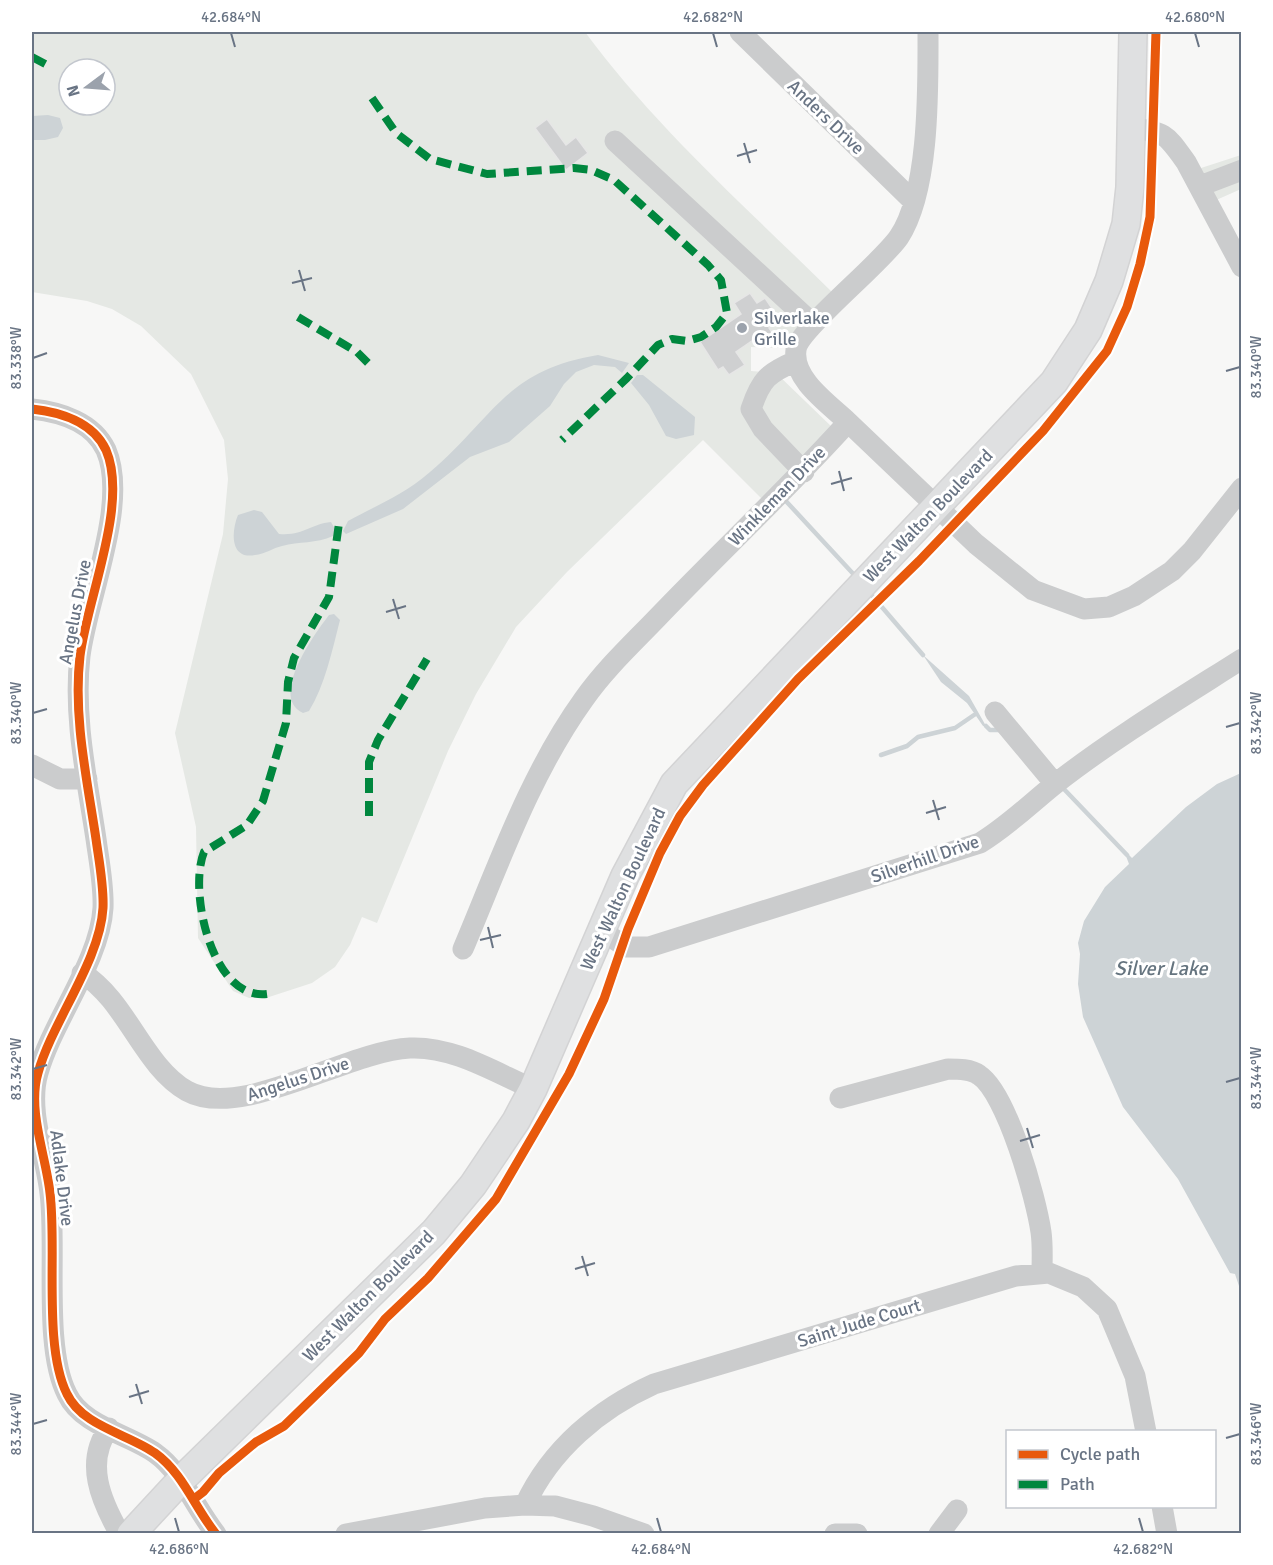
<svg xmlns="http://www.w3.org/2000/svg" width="1273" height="1565" font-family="Signika,sans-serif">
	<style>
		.green { fill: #e5e8e4; fill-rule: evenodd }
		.water { fill: #cdd3d6 }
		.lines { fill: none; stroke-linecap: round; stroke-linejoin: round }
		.stream { stroke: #cdd3d6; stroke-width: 4.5 }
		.building { fill: #cfd0d1; stroke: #e6e6e6; stroke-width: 1.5 }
		.major-casing { stroke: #d3d3d4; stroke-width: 30 }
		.minor { stroke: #cbcccd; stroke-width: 21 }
		.major { stroke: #dfe0e1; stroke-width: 27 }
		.quiet { stroke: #00873e; stroke-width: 8; stroke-dasharray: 15 8; stroke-linecap: butt }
		.cycleway-casing { stroke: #fff; stroke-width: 13 }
		.cycleway { stroke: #e8590c; stroke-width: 9 }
		.ticks { fill: none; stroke: #697484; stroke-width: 2 }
		.poi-dot { fill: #9ba2ac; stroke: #fff; stroke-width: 2 }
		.labels { text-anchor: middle; stroke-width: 6; stroke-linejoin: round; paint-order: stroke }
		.street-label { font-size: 18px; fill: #697484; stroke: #fff }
		.poi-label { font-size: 18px; fill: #697484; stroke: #fff; text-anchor: start }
		.water-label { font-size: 20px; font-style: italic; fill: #65747f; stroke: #fff }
		.neatline { fill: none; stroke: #697484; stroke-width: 2 }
		.ticks-label { font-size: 15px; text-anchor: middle; fill: #697484 }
	</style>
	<rect width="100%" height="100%" fill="#f7f7f6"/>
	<path class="green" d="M 32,32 L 585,32 C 656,128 748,209 833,293 L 778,348 L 751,347 L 751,371 L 776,373 L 833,428 L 762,499 L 703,440 L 567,572 L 516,627 L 476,694 L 448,751 L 377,923 L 362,917 L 350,945 L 335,967 L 312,983 L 266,998 L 249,998 L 233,991 L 198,938 L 196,827 L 175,733 L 223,534 L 228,479 L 224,440 L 191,374 L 141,326 L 112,309 L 87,301 L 32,292 ZM 69,69 L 105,69 L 105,105 L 69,105 Z
		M 1241,155 L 1241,189 L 1214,201 L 1198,169 Z"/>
	<path class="water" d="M 48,115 L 60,118 L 63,128 L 58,137 L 45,140 L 32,140 L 32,116 Z
		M 598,355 L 629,363 L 622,373 L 615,367 L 594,365 L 576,372 L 564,384 L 550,406 L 509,442 L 470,457 L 403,509 L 346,534 L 343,531 L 348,521 C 379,504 402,496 430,472 C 494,418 505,370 598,355 Z
		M 637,375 L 643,375 L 695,417 L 694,435 L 676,439 L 666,436 L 649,405 L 631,383 Z
		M 254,510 L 262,512 L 279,534 C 304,536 310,524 331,522 L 335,529 L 333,536 C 316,544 299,541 282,546 C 273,548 265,554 255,555 C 230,560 231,532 238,515 Z
		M 334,614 L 340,620 C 332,651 325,685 309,711 L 303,713 C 268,697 316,632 329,615 Z
		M 923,655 L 969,696 L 986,726 L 983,726 L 967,703 L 941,682 Z
		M 1241,773 L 1241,1292 L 1235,1274 L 1230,1273 L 1178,1179 L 1123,1107 L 1083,1017 L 1078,984 L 1080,954 L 1078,943 L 1084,921 L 1105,887 L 1129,864 L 1126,856 L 1128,854 L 1132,858 L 1186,807 L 1217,784 Z"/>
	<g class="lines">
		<path class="stream" d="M 784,499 L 858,579
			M 869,592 L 923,655
			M 986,726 L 990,730 L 1002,730
			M 881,755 L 907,746 L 918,737 L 955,728 L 974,715
			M 1062,787 L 1127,855"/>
	</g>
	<path class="building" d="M 547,119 L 566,145 L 576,137 L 588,153 L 566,170 L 535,128 Z
		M 750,293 L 757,303 L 765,298 L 780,320 L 769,328 L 776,338 L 768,343 L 762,334 L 736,352 L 745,365 L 729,375 L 723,367 L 718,370 L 700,342 L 741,314 L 734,303 Z"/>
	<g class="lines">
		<defs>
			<path id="major" d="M 131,1534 L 181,1480 L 434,1232 L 473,1185 L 516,1121 L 533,1089 L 625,876 L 674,784 L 1054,382 L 1088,330 L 1109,281 L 1126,224 L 1130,187 L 1133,32"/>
		</defs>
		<use href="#major" class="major-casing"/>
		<path class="minor" d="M 740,32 L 913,201
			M 1131,128 C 1166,132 1166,134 1186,162 L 1242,267
			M 615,141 L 813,324
			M 1200,186 L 1242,170
			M 796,361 C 768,373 761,379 751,409 L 763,429 L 804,472
			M 32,409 C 60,412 93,422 106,450 C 129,503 87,599 80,656 C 73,716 87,779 96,839 C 99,861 104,886 103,908 C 100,961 52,1022 38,1073 C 27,1110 46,1156 50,1193 C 57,1248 43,1347 67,1394 C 82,1426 128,1434 155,1453 C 183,1473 195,1508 216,1534
			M 848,422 L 976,544 L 1033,590 L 1084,609 L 1109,607 L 1134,596 L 1172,571 L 1192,551 L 1242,488
			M 995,712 L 1055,784
			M 32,765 L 60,779 L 87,779
			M 602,931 L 626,947 L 649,947 L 980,843 C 1008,826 1030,804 1055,784 C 1114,738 1179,699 1242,659
			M 463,949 C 499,864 530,774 584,699 C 605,669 632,644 657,618 C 720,552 787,490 848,422 C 829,404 792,379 796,350 C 798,329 880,265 899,237 C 930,190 928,88 928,32
			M 82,973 C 127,1001 143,1066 187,1091 C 241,1121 347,1051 410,1048 C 453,1046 494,1072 533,1089
			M 840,1098 L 948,1069 C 958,1069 971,1069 979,1075 C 1007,1093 1036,1198 1041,1232 C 1043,1246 1042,1260 1042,1273
			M 109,1428 C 84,1462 101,1501 120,1534
			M 525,1505 C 551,1449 599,1409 654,1384 L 1016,1276 L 1049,1273 L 1083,1287 L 1107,1309 L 1135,1376 L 1146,1432
			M 1162,1506 L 1167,1534
			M 346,1534 L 485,1508 L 525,1505 L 555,1506 L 593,1516 L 644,1534
			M 835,1534 L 857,1534
			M 939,1534 L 957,1510"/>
		<use href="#major" class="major"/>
		<path class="quiet" d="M 32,57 L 49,66
			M 372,98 L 396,133 L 430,159 L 487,174 L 574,168 L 591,170 L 614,180 L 708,265 L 721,280 L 727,313 L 716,327 L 701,337 L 687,341 L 672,339 L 658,345 L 627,378 L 562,440
			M 298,317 L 357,352 L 373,368
			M 369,816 L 369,762 L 378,740 L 427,659
			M 267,994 C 212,1001 188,891 204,852 L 247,825 L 263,801 L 286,723 L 288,682 L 294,658 L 329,597 L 339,523"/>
		<defs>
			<path id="cycleway" d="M 32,409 C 60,412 93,422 106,450 C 129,503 87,599 80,656 C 73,716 87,779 96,839 C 99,861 104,886 103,908 C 100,961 52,1022 38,1073 C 27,1110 46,1156 50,1193 C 57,1248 43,1347 67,1394 C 82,1426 128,1434 155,1453 C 183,1473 195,1508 216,1534
				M 194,1499 L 203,1492 L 219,1473 L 256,1442 L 284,1426 L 359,1353 L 385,1319 L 428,1278 L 496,1199 L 569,1074 L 604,999 L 628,929 L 660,853 L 680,816 L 703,785 L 798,679 L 919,561 L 1043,431 L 1107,351 L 1127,307 L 1140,264 L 1150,217 L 1156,32"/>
		</defs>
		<use href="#cycleway" class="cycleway-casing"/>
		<use href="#cycleway" class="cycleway"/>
	</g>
	<path class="ticks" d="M 231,33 L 235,47M 713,33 L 717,47M 1195,33 L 1199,47M 744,143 L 750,163M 737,156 L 757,150M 299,270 L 305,291M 292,283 L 312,278M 33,358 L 47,353M 1226,371 L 1240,367M 839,471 L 844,491M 831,484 L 852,478M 393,599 L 399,619M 386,612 L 406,606M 33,713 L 47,709M 1226,727 L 1240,723M 933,800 L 939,820M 926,813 L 946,807M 488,927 L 493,948M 480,940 L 501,935M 33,1069 L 47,1065M 1226,1082 L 1240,1078M 1027,1128 L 1033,1148M 1020,1141 L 1040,1135M 582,1256 L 588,1276M 575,1269 L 595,1263M 136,1384 L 142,1404M 129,1397 L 149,1391M 33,1424 L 47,1420M 1226,1438 L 1240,1434M 175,1518 L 179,1532M 657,1518 L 661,1532M 1139,1518 L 1143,1532"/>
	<circle class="poi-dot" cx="742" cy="328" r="6"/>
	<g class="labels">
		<g class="street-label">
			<text transform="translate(826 117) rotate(44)" y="6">Anders Drive</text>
			<text transform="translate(777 496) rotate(-46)" y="6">Winkleman Drive</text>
			<text transform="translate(928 516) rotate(-46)" y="6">West Walton Boulevard</text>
			<text transform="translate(75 612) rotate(-79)" y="6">Angelus Drive</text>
			<text transform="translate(925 859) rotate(-19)" y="6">Silverhill Drive</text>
			<text transform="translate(623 889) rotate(-65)" y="6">West Walton Boulevard</text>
			<text transform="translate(298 1079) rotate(-18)" y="6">Angelus Drive</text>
			<text transform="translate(62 1178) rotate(83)" y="6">Adlake Drive</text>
			<text transform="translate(368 1296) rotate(-45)" y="6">West Walton Boulevard</text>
			<text transform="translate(859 1323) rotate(-17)" y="6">Saint Jude Court</text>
		</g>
		<g class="poi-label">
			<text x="754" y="324">Silverlake<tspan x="754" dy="21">Grille</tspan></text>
		</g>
		<g class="water-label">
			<text x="1161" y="975">Silver Lake</text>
		</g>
	</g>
	<rect width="1273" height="1565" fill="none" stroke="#ffffff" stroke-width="66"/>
	<rect x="1006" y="1430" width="210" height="78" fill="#ffffff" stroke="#c3c7ce" stroke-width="1.5"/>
	<rect x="1018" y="1450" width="30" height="9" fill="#e8590c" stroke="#c3c7ce" stroke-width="1.5"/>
	<text x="1060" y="1460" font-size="18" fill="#697484">Cycle path</text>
	<rect x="1018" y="1480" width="30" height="9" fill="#00873e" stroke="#c3c7ce" stroke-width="1.5"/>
	<text x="1060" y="1490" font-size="18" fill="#697484">Path</text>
	<g transform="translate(87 87) rotate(254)"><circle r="28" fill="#ffffff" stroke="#c3c7ce" stroke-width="1.5"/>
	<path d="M0-4.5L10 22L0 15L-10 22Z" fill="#9ba2ac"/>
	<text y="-9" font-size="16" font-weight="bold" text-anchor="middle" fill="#697484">N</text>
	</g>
	<rect x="33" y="33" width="1207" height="1499" class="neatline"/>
	<g class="ticks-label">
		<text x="231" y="22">42.684°N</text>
		<text x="713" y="22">42.682°N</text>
		<text x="1195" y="22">42.680°N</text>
		<text transform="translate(16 358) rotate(-90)" y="5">83.338°W</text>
		<text transform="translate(1256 367) rotate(-90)" y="5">83.340°W</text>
		<text transform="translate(16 713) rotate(-90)" y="5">83.340°W</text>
		<text transform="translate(1256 723) rotate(-90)" y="5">83.342°W</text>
		<text transform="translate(16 1069) rotate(-90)" y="5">83.342°W</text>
		<text transform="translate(1256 1078) rotate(-90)" y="5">83.344°W</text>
		<text transform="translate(16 1424) rotate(-90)" y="5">83.344°W</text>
		<text transform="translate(1256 1434) rotate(-90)" y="5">83.346°W</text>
		<text x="179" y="1554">42.686°N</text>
		<text x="661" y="1554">42.684°N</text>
		<text x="1143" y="1554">42.682°N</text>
	</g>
</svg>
